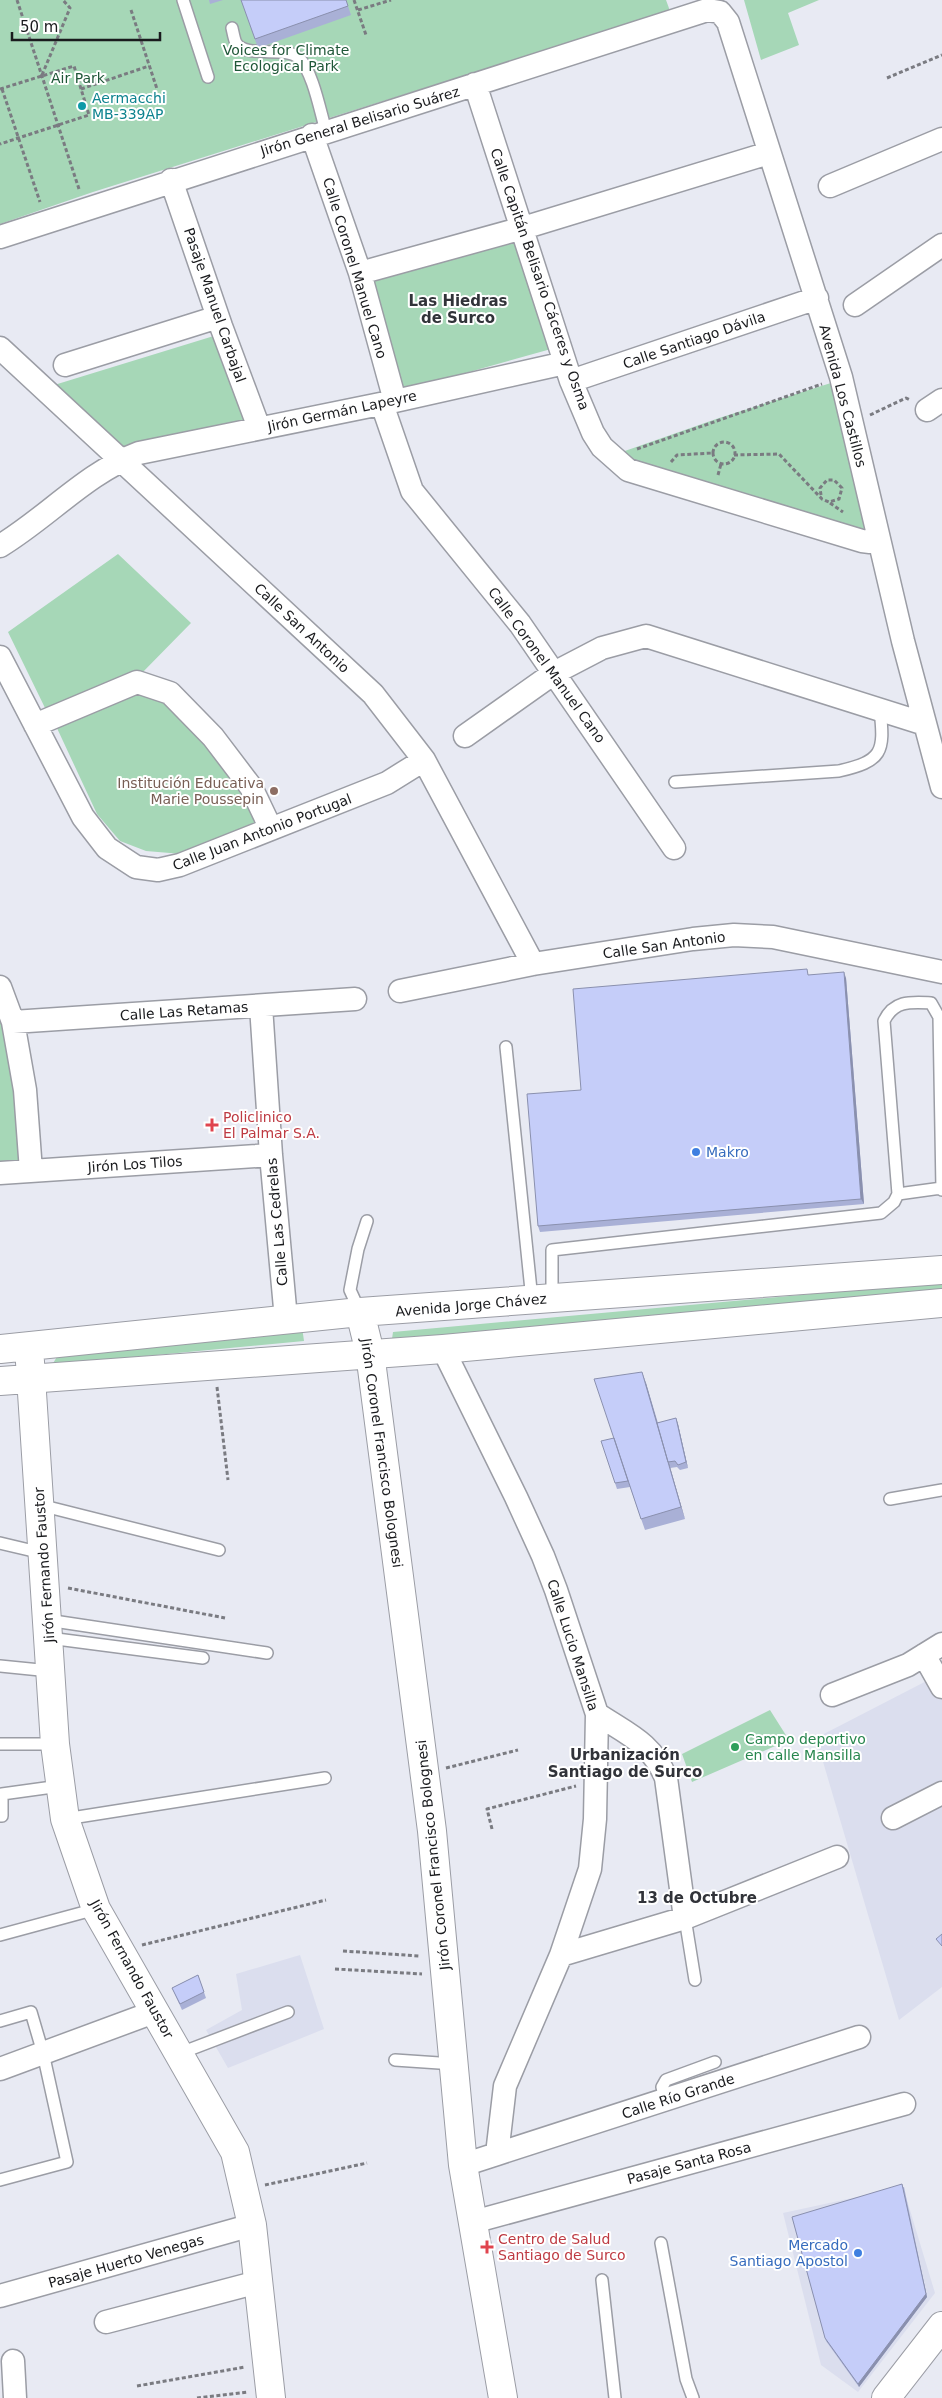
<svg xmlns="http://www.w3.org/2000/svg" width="942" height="2398" font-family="'DejaVu Sans',sans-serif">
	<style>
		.built { fill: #dbdeee }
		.green { fill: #a6d7b7 }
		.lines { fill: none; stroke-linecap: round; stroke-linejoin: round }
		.lane-casing { stroke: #9b9da5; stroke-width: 14 }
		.street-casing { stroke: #9b9da5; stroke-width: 25 }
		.secondary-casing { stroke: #9b9da5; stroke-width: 30 }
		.path { stroke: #7a7b81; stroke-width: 3; stroke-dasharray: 4 2.5; stroke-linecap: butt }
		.lane { stroke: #fff; stroke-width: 11 }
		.street { stroke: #fff; stroke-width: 22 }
		.secondary { stroke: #fff; stroke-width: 28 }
		.wall { fill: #a9b0d6 }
		.shaded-wall { fill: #8a90ae }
		.building { fill: #c5cdf9; stroke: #8a90ae }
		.culture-dot { fill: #0f9aa8; stroke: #fff; stroke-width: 2 }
		.education-dot { fill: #8d6e63; stroke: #fff; stroke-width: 2 }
		.health-dot { fill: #e0444e; stroke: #fff; stroke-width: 2 }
		.shop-dot { fill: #3f7fe0; stroke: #fff; stroke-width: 2 }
		.leisure-dot { fill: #2e9e5b; stroke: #fff; stroke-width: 2 }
		.labels { text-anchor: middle; stroke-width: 4; stroke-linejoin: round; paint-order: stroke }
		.park-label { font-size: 14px; fill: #1f5738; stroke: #fff }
		.culture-label { font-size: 14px; fill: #0d838f; stroke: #fff; text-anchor: start }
		.street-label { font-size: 14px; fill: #1a1b1e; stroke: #fff }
		.education-label { font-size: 14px; fill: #785e54; stroke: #fff; text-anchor: end }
		.health-label { font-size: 14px; fill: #be3a42; stroke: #fff; text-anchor: start }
		.shop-label { font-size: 14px; fill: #366cbe; stroke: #fff; text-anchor: start }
		.leisure-label { font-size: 14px; fill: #27864d; stroke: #fff; text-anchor: start }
		.neighbourhood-label { font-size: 15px; font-weight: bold; fill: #313339; stroke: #fff }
	</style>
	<rect width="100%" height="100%" fill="#e8eaf3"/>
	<path class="built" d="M 942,1673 L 942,1987 L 899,2020 L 816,1738 Z
		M 300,1955 L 324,2029 L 228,2068 L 206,2030 L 242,2010 L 236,1974 Z
		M 903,2187 L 935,2293 L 858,2392 L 821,2365 L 783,2213 Z"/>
	<path class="green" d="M 0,0 L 666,0 L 670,11 L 93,192 L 0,224 Z
		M 744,0 L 819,0 L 788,13 L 799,45 L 761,60 Z
		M 519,233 L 551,349 L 398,392 L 366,276 Z
		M 217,335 L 253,424 L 128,451 L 51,386 Z
		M 831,383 L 866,527 L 860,531 L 641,466 L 622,452 L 719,418 Z
		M 118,554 L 191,623 L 139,676 L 47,712 L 8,632 Z
		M 132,691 L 163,698 L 238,779 L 260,826 L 182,854 L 146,851 L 120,841 L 97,814 L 56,726 Z
		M 0,1006 L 11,1038 L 22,1157 L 16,1165 L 0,1167 Z
		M 942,1282 L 942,1294 L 392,1339 L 393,1332 Z
		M 302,1327 L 304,1341 L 52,1365 L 61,1350 Z
		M 770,1710 L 789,1740 L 692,1782 L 682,1754 Z"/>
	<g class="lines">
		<defs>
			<path id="lane" d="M 183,0 L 208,77
				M 232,28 C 233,32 234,39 236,43 C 246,59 285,45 299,58 C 313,72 320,111 326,131
				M 675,782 L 839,771 C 882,761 885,753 880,710
				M 506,1047 L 532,1300
				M 898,1194 L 942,1188
				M 552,1299 L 552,1250 L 881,1213 L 894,1202 L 898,1194 L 884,1021 C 894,1000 911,1002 931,1003 L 939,1017 L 942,1190
				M 360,1312 L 350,1290 L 358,1249 L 367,1221
				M 890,1499 L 942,1490
				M 40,1505 L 219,1550
				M 0,1543 L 42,1553
				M 47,1620 L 267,1653
				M 49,1638 L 203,1658
				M 0,1666 L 50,1671
				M 0,1744 L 55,1744
				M 0,1816 L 2,1816 L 2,1794 L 60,1786
				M 65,1819 L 325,1778
				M 685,1918 L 695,1980
				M 0,1935 L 96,1909
				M 0,2021 L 31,2012 L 43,2053 L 67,2162 L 0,2180
				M 178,2054 L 288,2012
				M 395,2060 L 454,2064
				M 665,2100 L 662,2087 L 666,2080 L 715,2062
				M 661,2243 L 686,2379 L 693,2398
				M 602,2280 L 615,2398"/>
			<path id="street" d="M 475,84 L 571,381 L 593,433 L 602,447 L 628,470 L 862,541 L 870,542 L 878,540
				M 312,135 L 360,273 L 395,401
				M 171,180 L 221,326 L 259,428
				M 830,186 L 942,139
				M 0,237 L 707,10 L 720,12 L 728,22 L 841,377 L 903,641 L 942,787
				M 360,273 L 523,228 L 769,153
				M 855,305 L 942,245
				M 0,348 L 373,694 L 424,760 L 533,964
				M 65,365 L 218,317
				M 571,381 L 817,298
				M 382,404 L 412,491 L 520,624 L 674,848
				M 927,410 L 942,400
				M 0,546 C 48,517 86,473 139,453 L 395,401 L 565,363
				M 0,657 L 83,817 L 107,848 L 136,867 L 158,870 L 180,865 L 387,783 L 424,760
				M 35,725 L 137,682 L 170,693 L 213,737 L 251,787 L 271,829
				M 465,736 L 554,673 L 602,648 L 646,636 L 925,724
				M 0,987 L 13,1022 L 25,1090 L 31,1171
				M 400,991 L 533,964 L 693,939 L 734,935 L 773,937 L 942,972
				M 261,1006 L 271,1155 L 286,1319
				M 13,1022 L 355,999
				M 0,1173 L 271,1155
				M 443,1349 L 516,1497 L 543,1556 L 556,1590 L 597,1714 L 595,1819 L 590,1869 L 561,1955 L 505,2086 L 497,2154 L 463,2165
				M 924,1655 L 942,1687
				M 832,1695 L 908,1665 L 942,1644
				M 597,1714 C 627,1734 652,1743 666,1778 L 685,1918
				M 893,1818 L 942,1793
				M 561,1955 L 685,1918 L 837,1857
				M 0,2069 L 154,2012
				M 497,2154 L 859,2037
				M 473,2222 L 904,2104
				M 0,2296 L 252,2225
				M 106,2322 L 258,2282
				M 13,2361 L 15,2398"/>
			<path id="secondary" d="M 360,1312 L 370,1353 L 432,1831 L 463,2165 L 503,2398
				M 29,1347 L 55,1744 L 65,1819 L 96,1909 L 235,2152 L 252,2225 L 271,2398
				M 0,1349 L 360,1312 L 942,1270
				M 0,1381 L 443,1349 L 942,1303
				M 886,2398 L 942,2326"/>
		</defs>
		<use href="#lane" class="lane-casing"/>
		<use href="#street" class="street-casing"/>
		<use href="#secondary" class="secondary-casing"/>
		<path class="path" d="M 17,0 L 79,189
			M 354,0 L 366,35
			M 131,10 L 157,89
			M 358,10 L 391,0
			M 42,75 L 70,8 L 63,0
			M 887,78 L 942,55
			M 0,89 L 74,66 L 89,115 L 0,144
			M 2,89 L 40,202
			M 81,89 L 149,66
			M 870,415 L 906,398 L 910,400
			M713 453a11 11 0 1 1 22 0a11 11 0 1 1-22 0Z
			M 637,449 L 822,384
			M 734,455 L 779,454 L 822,499 L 829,502 L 839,499 L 842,488 L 834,480 L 827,480 L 820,488 L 821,495
			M 671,462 L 677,455 L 713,453
			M 718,475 L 721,464
			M 830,503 L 843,512
			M 217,1387 L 228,1480
			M 68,1588 L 225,1618
			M 446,1768 L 518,1750
			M 492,1829 L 487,1809 L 576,1786
			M 142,1945 L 326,1900
			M 343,1951 L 420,1956
			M 335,1969 L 422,1974
			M 265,2185 L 367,2163
			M 137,2386 L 245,2367
			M 197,2398 L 248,2392"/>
		<use href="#lane" class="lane"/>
		<use href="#street" class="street"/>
		<use href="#secondary" class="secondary"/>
	</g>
	<path class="wall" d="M 209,0 L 223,0 L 210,4 Z
		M 241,0 L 346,0 L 351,15 L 258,48 Z
		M 809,975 L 846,978 L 864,1204 L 540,1232 L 538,1226 L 581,1090 Z
		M 646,1383 L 658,1423 L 676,1418 L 678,1424 L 688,1468 L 680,1470 L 677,1467 L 670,1468 L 685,1519 L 645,1530 L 630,1487 L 617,1489 L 615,1483 L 614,1438 Z
		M 198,1975 L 206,1998 L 182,2010 L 172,1988 Z
		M 904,2187 L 927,2297 L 859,2387 L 826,2341 L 792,2217 Z"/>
	<path class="shaded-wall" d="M 844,972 L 846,978 L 864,1204 L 861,1199 Z
		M 642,1372 L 646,1383 L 685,1519 L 681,1507 Z
		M 676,1418 L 678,1424 L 688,1468 L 686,1462 Z
		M 902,2184 L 927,2297 L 859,2387 L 858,2384 Z"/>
	<path class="building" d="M 241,0 L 346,0 L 348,6 L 255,39 Z
		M 807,969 L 808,975 L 844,972 L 861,1199 L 538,1226 L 527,1094 L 581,1090 L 573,989 Z
		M 642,1372 L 681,1507 L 641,1519 L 594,1379 Z
		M 676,1418 L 686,1462 L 678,1465 L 675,1461 L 668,1462 L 657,1423 Z
		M 614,1438 L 628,1481 L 615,1483 L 601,1441 Z
		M 942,1934 L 942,1946 L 936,1939 Z
		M 198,1975 L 204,1992 L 180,2004 L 172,1988 Z
		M 902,2184 L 926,2294 L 858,2384 L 825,2338 L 792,2217 Z"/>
	<circle class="culture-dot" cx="82" cy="106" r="5"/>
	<circle class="education-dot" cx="274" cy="791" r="5"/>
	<g class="health-dot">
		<path d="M209.5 1117.5h5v5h5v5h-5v5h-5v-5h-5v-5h5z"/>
		<path d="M484.5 2239.5h5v5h5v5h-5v5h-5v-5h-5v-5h5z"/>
	</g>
	<g class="shop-dot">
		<circle cx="696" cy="1152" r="5"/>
		<circle cx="858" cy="2253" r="5"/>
	</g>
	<circle class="leisure-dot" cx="735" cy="1747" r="5"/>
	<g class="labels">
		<g class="park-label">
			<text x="286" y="55">Voices for Climate<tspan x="286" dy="16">Ecological Park</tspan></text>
			<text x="78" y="83">Air Park</text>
		</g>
		<g class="culture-label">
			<text x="92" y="103">Aermacchi<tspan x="92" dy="16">MB-339AP</tspan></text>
		</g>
		<g class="street-label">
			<text transform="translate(360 121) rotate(-17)" y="5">Jirón General Belisario Suárez</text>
			<text transform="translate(355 268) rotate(73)" y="5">Calle Coronel Manuel Cano</text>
			<text transform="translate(540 279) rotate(71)" y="5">Calle Capitán Belisario Cáceres y Osma</text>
			<text transform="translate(215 305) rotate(71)" y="5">Pasaje Manuel Carbajal</text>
			<text transform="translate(694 340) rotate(-19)" y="5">Calle Santiago Dávila</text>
			<text transform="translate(843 396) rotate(75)" y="5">Avenida Los Castillos</text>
			<text transform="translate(342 411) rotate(-12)" y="5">Jirón Germán Lapeyre</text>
			<text transform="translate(302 628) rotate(43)" y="5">Calle San Antonio</text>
			<text transform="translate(547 665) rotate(54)" y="5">Calle Coronel Manuel Cano</text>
			<text transform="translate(262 832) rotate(-21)" y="5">Calle Juan Antonio Portugal</text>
			<text transform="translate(664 945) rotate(-8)" y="5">Calle San Antonio</text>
			<text transform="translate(184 1011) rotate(-4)" y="5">Calle Las Retamas</text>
			<text transform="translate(135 1164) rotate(-4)" y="5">Jirón Los Tilos</text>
			<text transform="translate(277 1222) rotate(-95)" y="5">Calle Las Cedrelas</text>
			<text transform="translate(471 1305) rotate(-5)" y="5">Avenida Jorge Chávez</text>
			<text transform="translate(382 1453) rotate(82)" y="5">Jirón Coronel Francisco Bolognesi</text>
			<text transform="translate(44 1565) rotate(-94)" y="5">Jirón Fernando Faustor</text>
			<text transform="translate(573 1645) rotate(72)" y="5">Calle Lucio Mansilla</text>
			<text transform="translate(433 1855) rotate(-96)" y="5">Jirón Coronel Francisco Bolognesi</text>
			<text transform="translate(132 1969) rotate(61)" y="5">Jirón Fernando Faustor</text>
			<text transform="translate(678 2096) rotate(-18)" y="5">Calle Río Grande</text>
			<text transform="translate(689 2163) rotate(-15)" y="5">Pasaje Santa Rosa</text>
			<text transform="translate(126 2261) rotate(-16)" y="5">Pasaje Huerto Venegas</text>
		</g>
		<g class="education-label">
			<text x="264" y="788">Institución Educativa<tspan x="264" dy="16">Marie Poussepin</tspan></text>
		</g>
		<g class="health-label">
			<text x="223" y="1122">Policlinico<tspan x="223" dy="16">El Palmar S.A.</tspan></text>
			<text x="498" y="2244">Centro de Salud<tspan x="498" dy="16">Santiago de Surco</tspan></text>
		</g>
		<g class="shop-label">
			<text x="706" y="1157">Makro</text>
			<text x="848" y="2250" text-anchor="end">Mercado<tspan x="848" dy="16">Santiago Apostol</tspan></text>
		</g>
		<g class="leisure-label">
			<text x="745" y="1744">Campo deportivo<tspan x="745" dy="16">en calle Mansilla</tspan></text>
		</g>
		<g class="neighbourhood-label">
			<text x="458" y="306">Las Hiedras<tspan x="458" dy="17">de Surco</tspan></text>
			<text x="625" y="1760">Urbanización<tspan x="625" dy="17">Santiago de Surco</tspan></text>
			<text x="697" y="1903">13 de Octubre</text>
		</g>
	</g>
	<path d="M12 32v8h148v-8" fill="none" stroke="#1a1b1e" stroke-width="2.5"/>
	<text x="20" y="32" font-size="15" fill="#1a1b1e" stroke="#ffffff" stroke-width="4" paint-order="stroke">50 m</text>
</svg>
